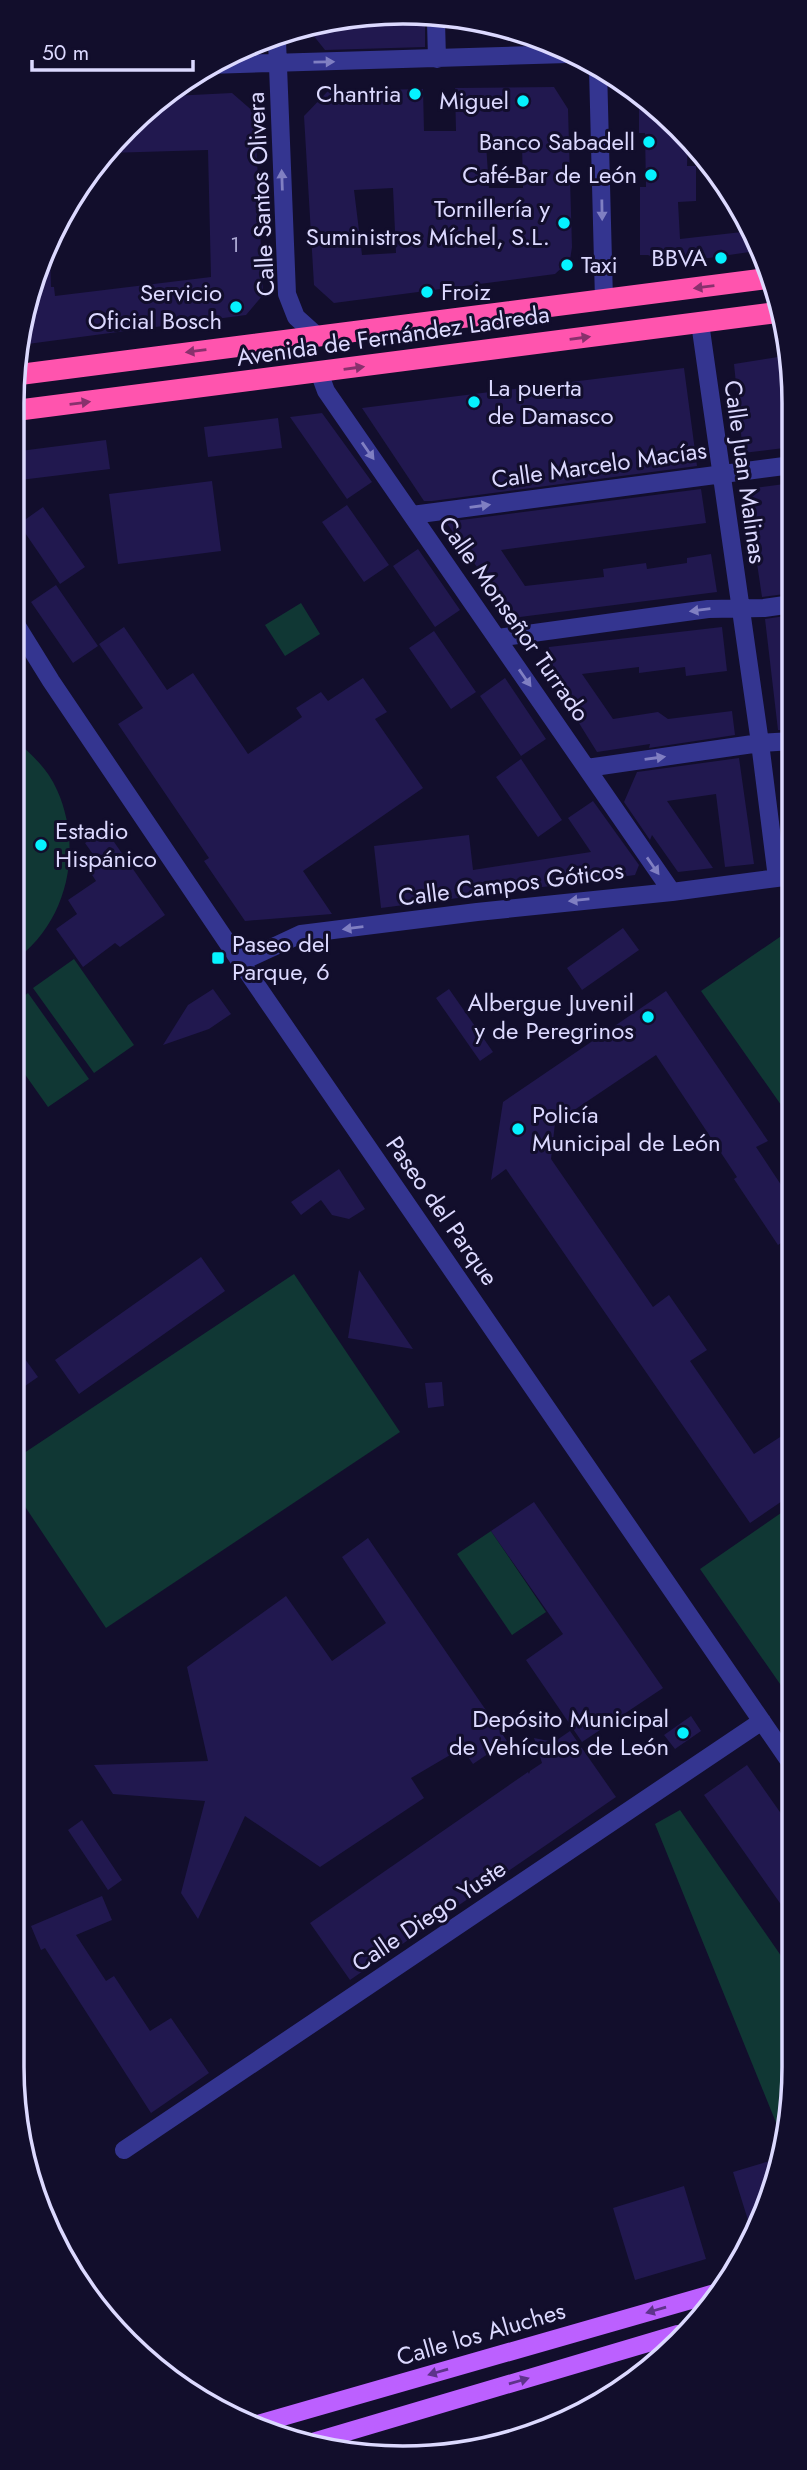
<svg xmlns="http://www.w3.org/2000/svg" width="807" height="2470" font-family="Jost,sans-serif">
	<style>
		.green { fill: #103734 }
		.building { fill: #21184f; fill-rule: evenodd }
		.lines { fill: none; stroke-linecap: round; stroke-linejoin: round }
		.minor { stroke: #343590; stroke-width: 18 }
		.major { stroke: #bc60ff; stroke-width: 18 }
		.highway { stroke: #ff54ae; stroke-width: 21 }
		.oneway { fill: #807fc2 }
		.oneway2 { fill: #88316d }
		.oneway3 { fill: #5e338b }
		.poi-dot { fill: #05f2ff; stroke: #120e2c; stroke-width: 2.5 }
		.labels { text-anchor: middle; stroke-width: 6; stroke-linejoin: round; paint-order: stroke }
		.number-label { font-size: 21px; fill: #ada9d3 }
		.poi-label { font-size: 24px; fill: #dcd9ff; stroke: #120e2c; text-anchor: end }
		.street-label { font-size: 24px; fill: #dcd9ff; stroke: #120e2c }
		.rim { fill: none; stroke: #dcd9ff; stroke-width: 3.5 }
	</style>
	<rect width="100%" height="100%" fill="#120e2c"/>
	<path class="green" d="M 301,603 L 320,634 L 285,656 L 265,625 Z
		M 12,738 C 30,752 48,769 57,790 C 84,850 67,925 12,962 Z
		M 793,928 L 793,1122 L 701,991 Z
		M 74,959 L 134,1045 L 94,1073 L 33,988 Z
		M 28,993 L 89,1079 L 48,1107 L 12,1056 L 12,1005 Z
		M 294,1274 L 400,1432 L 106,1628 L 12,1487 L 12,1461 Z
		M 794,1504 L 794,1704 L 700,1569 Z
		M 491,1531 L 546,1612 L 512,1635 L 457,1554 Z
		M 680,1810 L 795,1976 L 795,2066 L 788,2121 L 777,2125 L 655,1824 Z"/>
	<path class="building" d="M 352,16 L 425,20 L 425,47 L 325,50 L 309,30 Z
		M 554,87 L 568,109 L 572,247 L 570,260 L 555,274 L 334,303 L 314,285 L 304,116 L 328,91 L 423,89 L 424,131 L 456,131 L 455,88 ZM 486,144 L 522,144 L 523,188 L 489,188 ZM 393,188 L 396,253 L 362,255 L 354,190 Z
		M 232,93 L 255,113 L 263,295 L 246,315 L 20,345 L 25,303 L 50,252 L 51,287 L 54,287 L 55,296 L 211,277 L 208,150 L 107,153 L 172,96 Z
		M 639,94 L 688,137 L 687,166 L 696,166 L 696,201 L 678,202 L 680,239 L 751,231 L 763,250 L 668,264 L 648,255 L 640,255 L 640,187 L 646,187 L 645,133 L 639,133 Z
		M 791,355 L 792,447 L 743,453 L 734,364 Z
		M 684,368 L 697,466 L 432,501 L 424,501 L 362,408 Z
		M 322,413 L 372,482 L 347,499 L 290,417 Z
		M 278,418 L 282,448 L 208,457 L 204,427 Z
		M 106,440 L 110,469 L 12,481 L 12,452 Z
		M 212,481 L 221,551 L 118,564 L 109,494 Z
		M 792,483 L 792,522 L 789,522 L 792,539 L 792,593 L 762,597 L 746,489 Z
		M 701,489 L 706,523 L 501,550 L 525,586 L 604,577 L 603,569 L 646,563 L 647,569 L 687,563 L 687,558 L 711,554 L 717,592 L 512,618 L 446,522 Z
		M 347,505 L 389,565 L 364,582 L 322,522 Z
		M 43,507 L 85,567 L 60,584 L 19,524 Z
		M 418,549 L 460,610 L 435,627 L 393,566 Z
		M 56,585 L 98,646 L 73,663 L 31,602 Z
		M 792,615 L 792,730 L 778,730 L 765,619 Z
		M 124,627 L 167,690 L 193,673 L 248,754 L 302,717 L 296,708 L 321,692 L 328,701 L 363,678 L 387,712 L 375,719 L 423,788 L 303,871 L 332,914 L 245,921 L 204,861 L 209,858 L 118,724 L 143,708 L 99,644 Z
		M 722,627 L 727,671 L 686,676 L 685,667 L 639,673 L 639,667 L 582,674 L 613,719 L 658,712 L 668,719 L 732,711 L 735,735 L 649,748 L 650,744 L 597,752 L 544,667 L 549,647 Z
		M 434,631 L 476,692 L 451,709 L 409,648 Z
		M 505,678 L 546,739 L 521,756 L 480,696 Z
		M 739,758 L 754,864 L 725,867 L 716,794 L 667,801 L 713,868 L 678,872 L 652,835 L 650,840 L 624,802 L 637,772 Z
		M 521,759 L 562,820 L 538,837 L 496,777 Z
		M 593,801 L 639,865 L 635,875 L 381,908 L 374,846 L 469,835 L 473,870 L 591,852 L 568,818 Z
		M 105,829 L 165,915 L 120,947 L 115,943 L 83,967 L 56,929 L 77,914 L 68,900 L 96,881 L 85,864 L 95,857 L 85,843 Z
		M 623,928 L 639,950 L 582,990 L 567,968 Z
		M 213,989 L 231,1014 L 209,1029 L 163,1045 L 188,1005 Z
		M 449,989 L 493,1052 L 480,1061 L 436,998 Z
		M 666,991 L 768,1141 L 756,1147 L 793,1203 L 793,1235 L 778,1245 L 734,1179 L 737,1177 L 656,1055 L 555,1123 L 551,1159 L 653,1307 L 669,1295 L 707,1350 L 690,1361 L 754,1454 L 794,1428 L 794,1493 L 750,1523 L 506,1169 L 491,1180 L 503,1102 Z
		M 339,1169 L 365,1209 L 349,1219 L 332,1215 L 321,1200 L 301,1215 L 291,1202 Z
		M 201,1257 L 225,1291 L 79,1394 L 55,1360 Z
		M 359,1270 L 413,1349 L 348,1338 Z
		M 12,1341 L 38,1377 L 12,1395 Z
		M 442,1382 L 444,1406 L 428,1408 L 425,1383 Z
		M 534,1502 L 663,1688 L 582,1742 L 526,1660 L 563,1634 L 491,1531 Z
		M 368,1538 L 507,1741 L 473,1764 L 462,1748 L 411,1778 L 424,1798 L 320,1867 L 245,1816 L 198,1919 L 181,1893 L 205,1801 L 113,1794 L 94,1765 L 208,1761 L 187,1667 L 286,1596 L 332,1661 L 386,1623 L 342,1557 Z
		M 691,1716 L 701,1731 L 675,1749 L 664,1735 Z
		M 570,1731 L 616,1797 L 350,1980 L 310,1923 L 528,1772 L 529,1774 L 530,1771 L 542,1763 L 534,1738 L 554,1742 Z
		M 747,1765 L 794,1832 L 794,1923 L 704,1795 Z
		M 82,1820 L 122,1880 L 108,1890 L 68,1830 Z
		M 102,1896 L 112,1920 L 76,1935 L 106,1981 L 114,1976 L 150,2031 L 171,2018 L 209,2073 L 151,2113 L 45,1948 L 41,1950 L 31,1926 Z
		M 783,2157 L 782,2167 L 752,2233 L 733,2172 Z
		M 684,2186 L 706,2259 L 635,2280 L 613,2208 Z"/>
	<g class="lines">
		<path class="minor" d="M 436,21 L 437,59
			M 277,41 L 287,294 L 296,317 L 316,335
			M 207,65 L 568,54
			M 598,68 L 604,300
			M 700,323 L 760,743 L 777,878
			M 319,372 L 326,391 L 672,892
			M 412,515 L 792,465
			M 12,618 L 51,681 L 231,948 L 794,1768
			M 497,638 L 708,609 L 764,608 L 792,604
			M 587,768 L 760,743 L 792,741
			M 241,962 L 301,934 L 477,912 L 672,892 L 792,876
			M 124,2150 L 762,1721"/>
		<path class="major" d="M 254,2425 L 722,2291
			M 313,2442 L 678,2334"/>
		<path class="highway" d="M 16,375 L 771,278
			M 12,411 L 781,312"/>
	</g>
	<defs><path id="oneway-solid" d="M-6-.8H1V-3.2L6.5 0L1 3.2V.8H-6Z" transform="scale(1.75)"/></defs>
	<g class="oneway">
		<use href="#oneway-solid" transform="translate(324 62) rotate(-1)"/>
		<use href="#oneway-solid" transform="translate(282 180) rotate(-92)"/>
		<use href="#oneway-solid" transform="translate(602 210) rotate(89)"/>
		<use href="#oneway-solid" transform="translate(368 451) rotate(55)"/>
		<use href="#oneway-solid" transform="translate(480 506) rotate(-8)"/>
		<use href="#oneway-solid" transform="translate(700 610) rotate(173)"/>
		<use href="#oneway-solid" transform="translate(525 678) rotate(55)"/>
		<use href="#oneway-solid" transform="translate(655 758) rotate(-8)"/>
		<use href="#oneway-solid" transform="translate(653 866) rotate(55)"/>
		<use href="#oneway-solid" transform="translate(579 900) rotate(174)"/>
		<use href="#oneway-solid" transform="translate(353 928) rotate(173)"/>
	</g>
	<g class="oneway2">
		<use href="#oneway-solid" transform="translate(704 287) rotate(173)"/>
		<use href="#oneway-solid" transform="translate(580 338) rotate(-8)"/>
		<use href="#oneway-solid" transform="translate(196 351) rotate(173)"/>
		<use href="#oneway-solid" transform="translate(354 368) rotate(-8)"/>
		<use href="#oneway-solid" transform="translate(80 403) rotate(-7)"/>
	</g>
	<g class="oneway3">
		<use href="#oneway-solid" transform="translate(656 2310) rotate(164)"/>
		<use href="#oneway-solid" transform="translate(438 2372) rotate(164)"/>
		<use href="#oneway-solid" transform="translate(519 2381) rotate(-16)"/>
	</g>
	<g class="poi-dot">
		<circle cx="415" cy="94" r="7"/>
		<circle cx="523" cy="101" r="7"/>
		<circle cx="649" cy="142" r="7"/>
		<circle cx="651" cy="175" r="7"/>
		<circle cx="564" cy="223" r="7"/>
		<circle cx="721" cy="258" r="7"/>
		<circle cx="567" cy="265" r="7"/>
		<circle cx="427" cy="292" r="7"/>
		<circle cx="236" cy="307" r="7"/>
		<circle cx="474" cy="402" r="7"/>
		<circle cx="41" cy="845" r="7"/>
		<rect x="211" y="951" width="14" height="14" rx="3.5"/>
		<circle cx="648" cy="1017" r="7"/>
		<circle cx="518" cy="1129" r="7"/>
		<circle cx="683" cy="1733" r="7"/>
	</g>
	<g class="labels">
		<g class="number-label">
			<text x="235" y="252">1</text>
		</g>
		<g class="poi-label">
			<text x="401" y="102">Chantria</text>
			<text x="509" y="109">Miguel</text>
			<text x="635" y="150">Banco Sabadell</text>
			<text x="637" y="183">Café-Bar de León</text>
			<text x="550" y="217">Tornillería y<tspan x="550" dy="28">Suministros Míchel, S.L.</tspan></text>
			<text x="707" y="266">BBVA</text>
			<text x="581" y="273" text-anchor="start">Taxi</text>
			<text x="441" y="300" text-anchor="start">Froiz</text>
			<text x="222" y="301">Servicio<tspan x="222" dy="28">Oficial Bosch</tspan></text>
			<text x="488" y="396" text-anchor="start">La puerta<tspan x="488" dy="28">de Damasco</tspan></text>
			<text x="55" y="839" text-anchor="start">Estadio<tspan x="55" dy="28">Hispánico</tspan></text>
			<text x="232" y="952" text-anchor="start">Paseo del<tspan x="232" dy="28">Parque, 6</tspan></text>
			<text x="634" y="1011">Albergue Juvenil<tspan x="634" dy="28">y de Peregrinos</tspan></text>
			<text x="532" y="1123" text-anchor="start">Policía<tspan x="532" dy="28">Municipal de León</tspan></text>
			<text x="669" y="1727">Depósito Municipal<tspan x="669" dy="28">de Vehículos de León</tspan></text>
		</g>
		<g class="street-label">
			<text transform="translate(261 194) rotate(-93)" y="8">Calle Santos Olivera</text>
			<text transform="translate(393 336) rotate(-8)" y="8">Avenida de Fernández Ladreda</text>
			<text transform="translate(599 465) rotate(-8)" y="8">Calle Marcelo Macías</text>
			<text transform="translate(745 472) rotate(82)" y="8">Calle Juan Malinas</text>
			<text transform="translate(514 619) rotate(55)" y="8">Calle Monseñor Turrado</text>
			<text transform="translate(511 884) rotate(-7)" y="8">Calle Campos Góticos</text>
			<text transform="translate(442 1211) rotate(55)" y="8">Paseo del Parque</text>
			<text transform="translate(429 1916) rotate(-34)" y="8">Calle Diego Yuste</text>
			<text transform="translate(481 2334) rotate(-16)" y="8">Calle los Aluches</text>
		</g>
	</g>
	<path d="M0 0H807V2470H0ZM403 24H403A379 379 0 0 1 782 403V2067A379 379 0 0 1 403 2446H403A379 379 0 0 1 24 2067V403A379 379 0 0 1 403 24Z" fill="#120e2c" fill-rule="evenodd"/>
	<path class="rim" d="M403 24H403A379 379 0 0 1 782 403V2067A379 379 0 0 1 403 2446H403A379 379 0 0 1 24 2067V403A379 379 0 0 1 403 24Z"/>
	<path d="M32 60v10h161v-10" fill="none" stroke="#dcd9ff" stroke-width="3.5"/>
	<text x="42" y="60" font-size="21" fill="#dcd9ff" stroke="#120e2c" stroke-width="5" paint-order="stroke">50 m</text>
</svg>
